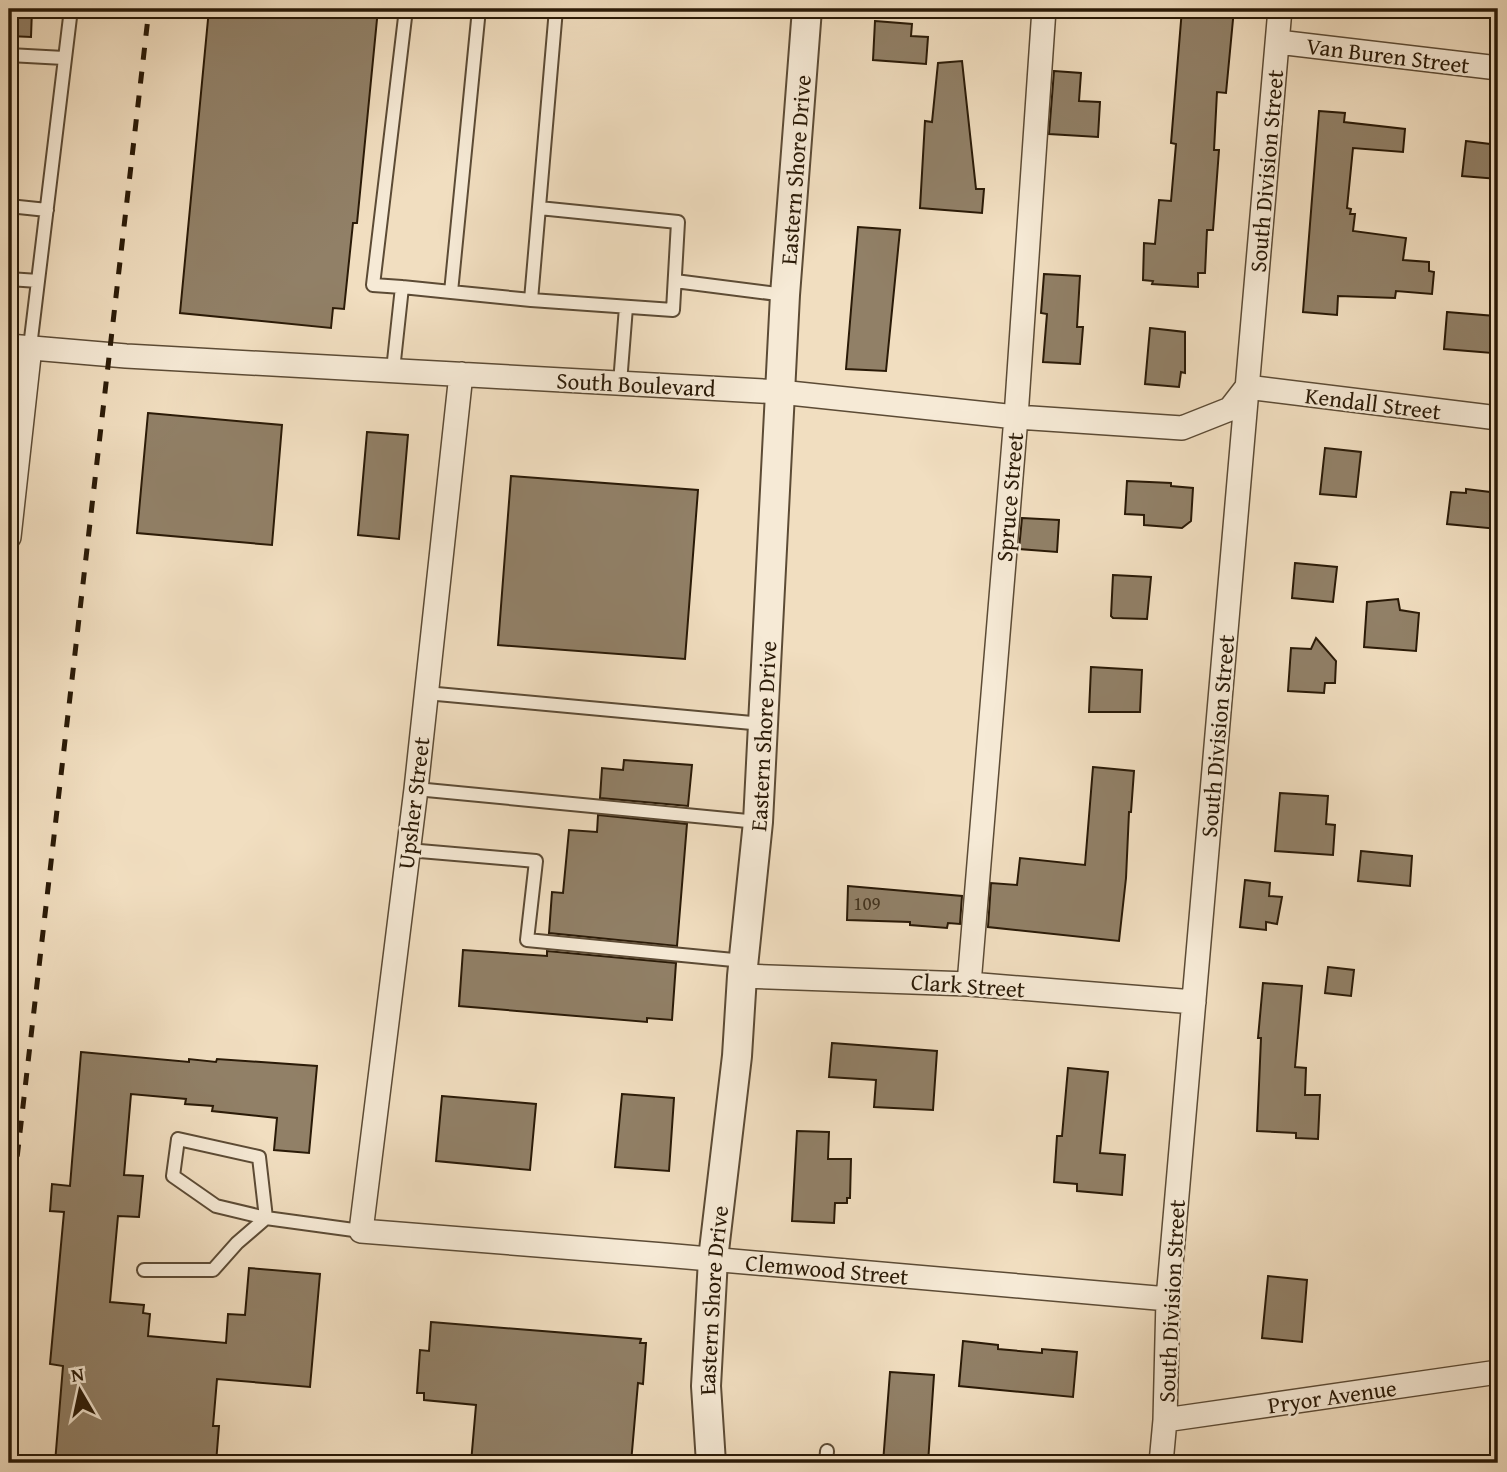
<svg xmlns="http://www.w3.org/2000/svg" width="1507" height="1472" font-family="'Gentium Book Plus',serif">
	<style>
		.building { fill: #918067; stroke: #2a1a07; stroke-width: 2 }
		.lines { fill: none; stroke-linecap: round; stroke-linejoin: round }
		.service-casing { stroke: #5c4b35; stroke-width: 16 }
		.minor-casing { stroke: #5c4b35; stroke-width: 26 }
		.tertiary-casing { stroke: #5c4b35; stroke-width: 32 }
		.service { stroke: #f6ead6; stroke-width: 12 }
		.minor { stroke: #f6ead6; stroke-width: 23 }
		.tertiary { stroke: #f6ead6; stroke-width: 28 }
		.rail { stroke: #2a1a07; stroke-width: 5; stroke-dasharray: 12 12; stroke-linecap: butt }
		.labels { text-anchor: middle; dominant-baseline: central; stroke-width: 5; stroke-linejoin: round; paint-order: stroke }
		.number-label { font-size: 19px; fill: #44341f }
		.street-label { font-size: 23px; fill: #2a1a07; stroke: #f6ead6 }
	</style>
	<rect width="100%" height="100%" fill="#f1dec0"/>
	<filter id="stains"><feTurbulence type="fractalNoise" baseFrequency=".00286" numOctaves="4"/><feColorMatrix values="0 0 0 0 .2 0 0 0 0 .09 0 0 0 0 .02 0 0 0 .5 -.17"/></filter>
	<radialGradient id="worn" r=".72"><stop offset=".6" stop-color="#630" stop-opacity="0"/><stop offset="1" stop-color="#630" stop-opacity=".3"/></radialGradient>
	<path class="building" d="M 9,9 L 32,9 L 31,37 L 9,36 Z
		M 209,9 L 378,9 L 357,223 L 353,223 L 344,309 L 333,308 L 331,328 L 180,313 Z
		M 1182,9 L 1234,9 L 1226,93 L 1217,92 L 1214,150 L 1219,150 L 1213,230 L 1207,230 L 1205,273 L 1198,273 L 1198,287 L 1152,284 L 1153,281 L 1143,280 L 1144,243 L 1155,244 L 1159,200 L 1171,201 L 1176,144 L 1171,143 Z
		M 875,21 L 912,24 L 911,36 L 928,37 L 926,64 L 873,60 Z
		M 962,61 L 976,189 L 984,189 L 982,213 L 920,208 L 925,121 L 932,122 L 938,63 Z
		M 1054,71 L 1081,73 L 1079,101 L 1100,102 L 1098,137 L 1049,134 Z
		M 1319,111 L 1345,113 L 1344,122 L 1405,129 L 1403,152 L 1353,148 L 1347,208 L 1351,209 L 1350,214 L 1355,214 L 1353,231 L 1406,238 L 1403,260 L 1429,262 L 1429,271 L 1434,272 L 1432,294 L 1396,291 L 1395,298 L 1338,296 L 1337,315 L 1303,312 Z
		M 1466,141 L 1498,145 L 1498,179 L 1462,176 Z
		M 858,227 L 900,230 L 886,371 L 846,369 Z
		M 1044,274 L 1080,276 L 1077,327 L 1083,327 L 1080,364 L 1043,362 L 1047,314 L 1041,313 Z
		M 1447,312 L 1495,316 L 1492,353 L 1444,349 Z
		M 1150,328 L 1185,332 L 1185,373 L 1181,372 L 1179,387 L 1145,384 Z
		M 148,413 L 282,425 L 272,545 L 137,533 Z
		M 367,432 L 408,435 L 399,539 L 358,535 Z
		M 1325,448 L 1361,452 L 1356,497 L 1320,494 Z
		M 511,476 L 698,490 L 685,659 L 498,645 Z
		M 1127,481 L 1171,483 L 1171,486 L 1193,488 L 1191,521 L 1182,528 L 1144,525 L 1144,515 L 1125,514 Z
		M 1466,489 L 1498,493 L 1498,529 L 1447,524 L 1451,492 L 1466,493 Z
		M 1022,518 L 1059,520 L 1057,552 L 1019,549 Z
		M 1295,563 L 1337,567 L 1333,602 L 1292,598 Z
		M 1113,575 L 1151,577 L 1147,619 L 1113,618 L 1111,616 Z
		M 1398,599 L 1400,610 L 1419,613 L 1416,651 L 1364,647 L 1367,602 Z
		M 1316,638 L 1336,661 L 1335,683 L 1325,683 L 1324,693 L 1288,691 L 1291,648 L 1311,649 Z
		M 1091,667 L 1142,670 L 1140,712 L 1089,712 Z
		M 624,760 L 692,765 L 688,806 L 600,798 L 602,768 L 623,770 Z
		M 1093,767 L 1134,771 L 1131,812 L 1129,812 L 1126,878 L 1119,941 L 988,927 L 991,883 L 1017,885 L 1020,858 L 1085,865 Z
		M 1280,793 L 1328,796 L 1326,824 L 1335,825 L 1333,855 L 1275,851 Z
		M 598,815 L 687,824 L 677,946 L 549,933 L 552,892 L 563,893 L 569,830 L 597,832 Z
		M 1361,851 L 1412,856 L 1410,886 L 1358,881 Z
		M 1245,880 L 1270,883 L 1269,896 L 1282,897 L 1277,924 L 1266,922 L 1266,930 L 1240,927 Z
		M 848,886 L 962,896 L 960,924 L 948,923 L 947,928 L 910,925 L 910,922 L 847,920 Z
		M 463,950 L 547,956 L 547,951 L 676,963 L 672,1020 L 647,1018 L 647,1022 L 459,1006 Z
		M 1328,967 L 1354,970 L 1351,996 L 1325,993 Z
		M 1263,983 L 1302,986 L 1295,1067 L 1306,1068 L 1305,1095 L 1320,1095 L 1318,1139 L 1296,1138 L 1296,1133 L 1257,1131 L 1261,1038 L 1258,1038 Z
		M 832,1043 L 937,1051 L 933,1110 L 874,1107 L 876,1080 L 829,1077 Z
		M 81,1052 L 189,1062 L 189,1059 L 216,1062 L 217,1059 L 317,1066 L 309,1153 L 274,1150 L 277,1118 L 212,1111 L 213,1106 L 185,1104 L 186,1099 L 131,1094 L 124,1175 L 143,1176 L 139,1217 L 118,1216 L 110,1302 L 144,1305 L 143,1313 L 150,1314 L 148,1336 L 226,1343 L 228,1314 L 245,1315 L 249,1268 L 320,1274 L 310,1387 L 217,1379 L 213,1426 L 219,1426 L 216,1463 L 55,1463 L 63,1366 L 50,1364 L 64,1212 L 50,1211 L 52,1184 L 70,1186 Z
		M 1068,1068 L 1108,1072 L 1100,1153 L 1125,1155 L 1122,1195 L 1077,1191 L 1077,1184 L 1054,1182 L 1057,1136 L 1062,1136 Z
		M 622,1094 L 674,1098 L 669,1171 L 615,1167 Z
		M 442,1096 L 536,1104 L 530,1170 L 436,1161 Z
		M 797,1131 L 829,1132 L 828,1159 L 851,1159 L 850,1198 L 847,1198 L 847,1203 L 835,1203 L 834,1223 L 792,1221 Z
		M 1268,1276 L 1307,1280 L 1302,1342 L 1262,1338 Z
		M 431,1322 L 641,1339 L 640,1343 L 646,1343 L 643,1384 L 638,1383 L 631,1463 L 471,1463 L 476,1405 L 424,1400 L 424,1393 L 417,1393 L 420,1350 L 429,1351 Z
		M 963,1341 L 998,1345 L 998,1349 L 1042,1353 L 1042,1349 L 1077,1352 L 1073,1397 L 959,1386 Z
		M 890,1372 L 934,1375 L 928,1463 L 883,1463 Z"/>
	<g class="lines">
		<g class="service-casing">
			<path id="service" d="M 9,55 L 64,58
				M 9,206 L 47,210
				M 9,279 L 38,281
				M 675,281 L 785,295
				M 402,287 L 451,292 L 479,9
				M 451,292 L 531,300 L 556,9
				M 531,300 L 673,310 L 678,222 L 539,208
				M 30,347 L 71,9
				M 393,370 L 402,287 L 373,285 L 406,9
				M 620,383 L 626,307
				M 426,693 L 763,724
				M 416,789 L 758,822
				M 408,850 L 536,861 L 527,940 L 744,961
				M 144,1270 L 213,1270 L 237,1243 L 266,1218 L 259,1157 L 178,1139 L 173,1176 L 216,1206 L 266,1218 L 361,1231
				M 826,1463 L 827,1451"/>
		</g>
		<g class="minor-casing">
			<path id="minor" d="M 1278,42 L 1498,68
				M 9,346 L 126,356 L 780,392 L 1016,417 L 1182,428 L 1230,409 L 1247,387 L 1498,418
				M 461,374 L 416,789 L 361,1231 L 664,1255 L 1168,1299
				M 9,537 L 30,347
				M 742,976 L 969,984 L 1194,1002
				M 969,984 L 1016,417 L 1044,9
				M 1165,1420 L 1498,1372
				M 1161,1463 L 1165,1420 L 1168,1299 L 1280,9"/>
		</g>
		<g class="tertiary-casing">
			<g id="tertiary">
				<path id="s1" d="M 711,1463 L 706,1386 L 713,1259 L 737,1056 L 742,976 L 758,822 L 785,295 L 807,9"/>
			</g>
		</g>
		<use href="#service" class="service"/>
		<use href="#minor" class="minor"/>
		<use href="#tertiary" class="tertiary"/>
		<path class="rail" d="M 9,1228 L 149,9"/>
	</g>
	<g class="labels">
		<g class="number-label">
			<text x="867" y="903">109</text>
		</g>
		<g class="street-label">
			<text transform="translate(1388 55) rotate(7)">Van Buren Street</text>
			<text stroke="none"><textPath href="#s1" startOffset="1297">Eastern Shore Drive</textPath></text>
			<text transform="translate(1266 171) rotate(-85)">South Division Street</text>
			<text transform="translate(636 384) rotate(3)">South Boulevard</text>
			<text transform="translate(1373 403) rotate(7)">Kendall Street</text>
			<text transform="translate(1009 497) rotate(-85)">Spruce Street</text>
			<text transform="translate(1217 736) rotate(-85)">South Division Street</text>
			<text stroke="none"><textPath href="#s1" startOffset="730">Eastern Shore Drive</textPath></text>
			<text transform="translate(413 803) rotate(-83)">Upsher Street</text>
			<text transform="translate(968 985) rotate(4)">Clark Street</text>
			<text transform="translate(827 1269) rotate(5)">Clemwood Street</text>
			<text stroke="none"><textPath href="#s1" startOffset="163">Eastern Shore Drive</textPath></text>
			<text transform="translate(1171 1301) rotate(-87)">South Division Street</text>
			<text transform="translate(1332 1396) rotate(-8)">Pryor Avenue</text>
		</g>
	</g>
	<rect width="1507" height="1472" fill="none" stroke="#f1dec0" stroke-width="35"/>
	<rect x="10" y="10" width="1486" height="1451" fill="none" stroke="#2a1a07" stroke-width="3.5"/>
	<rect x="18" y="18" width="1472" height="1437" fill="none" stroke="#2a1a07" stroke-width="2"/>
	<g transform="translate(80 1391) rotate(351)" stroke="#f6ead6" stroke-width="5" paint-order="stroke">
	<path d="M0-5L12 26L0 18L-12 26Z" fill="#2a1a07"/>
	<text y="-10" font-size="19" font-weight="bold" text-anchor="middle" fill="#2a1a07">N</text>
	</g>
	<rect width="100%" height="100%" filter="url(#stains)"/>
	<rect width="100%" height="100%" fill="url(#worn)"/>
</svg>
